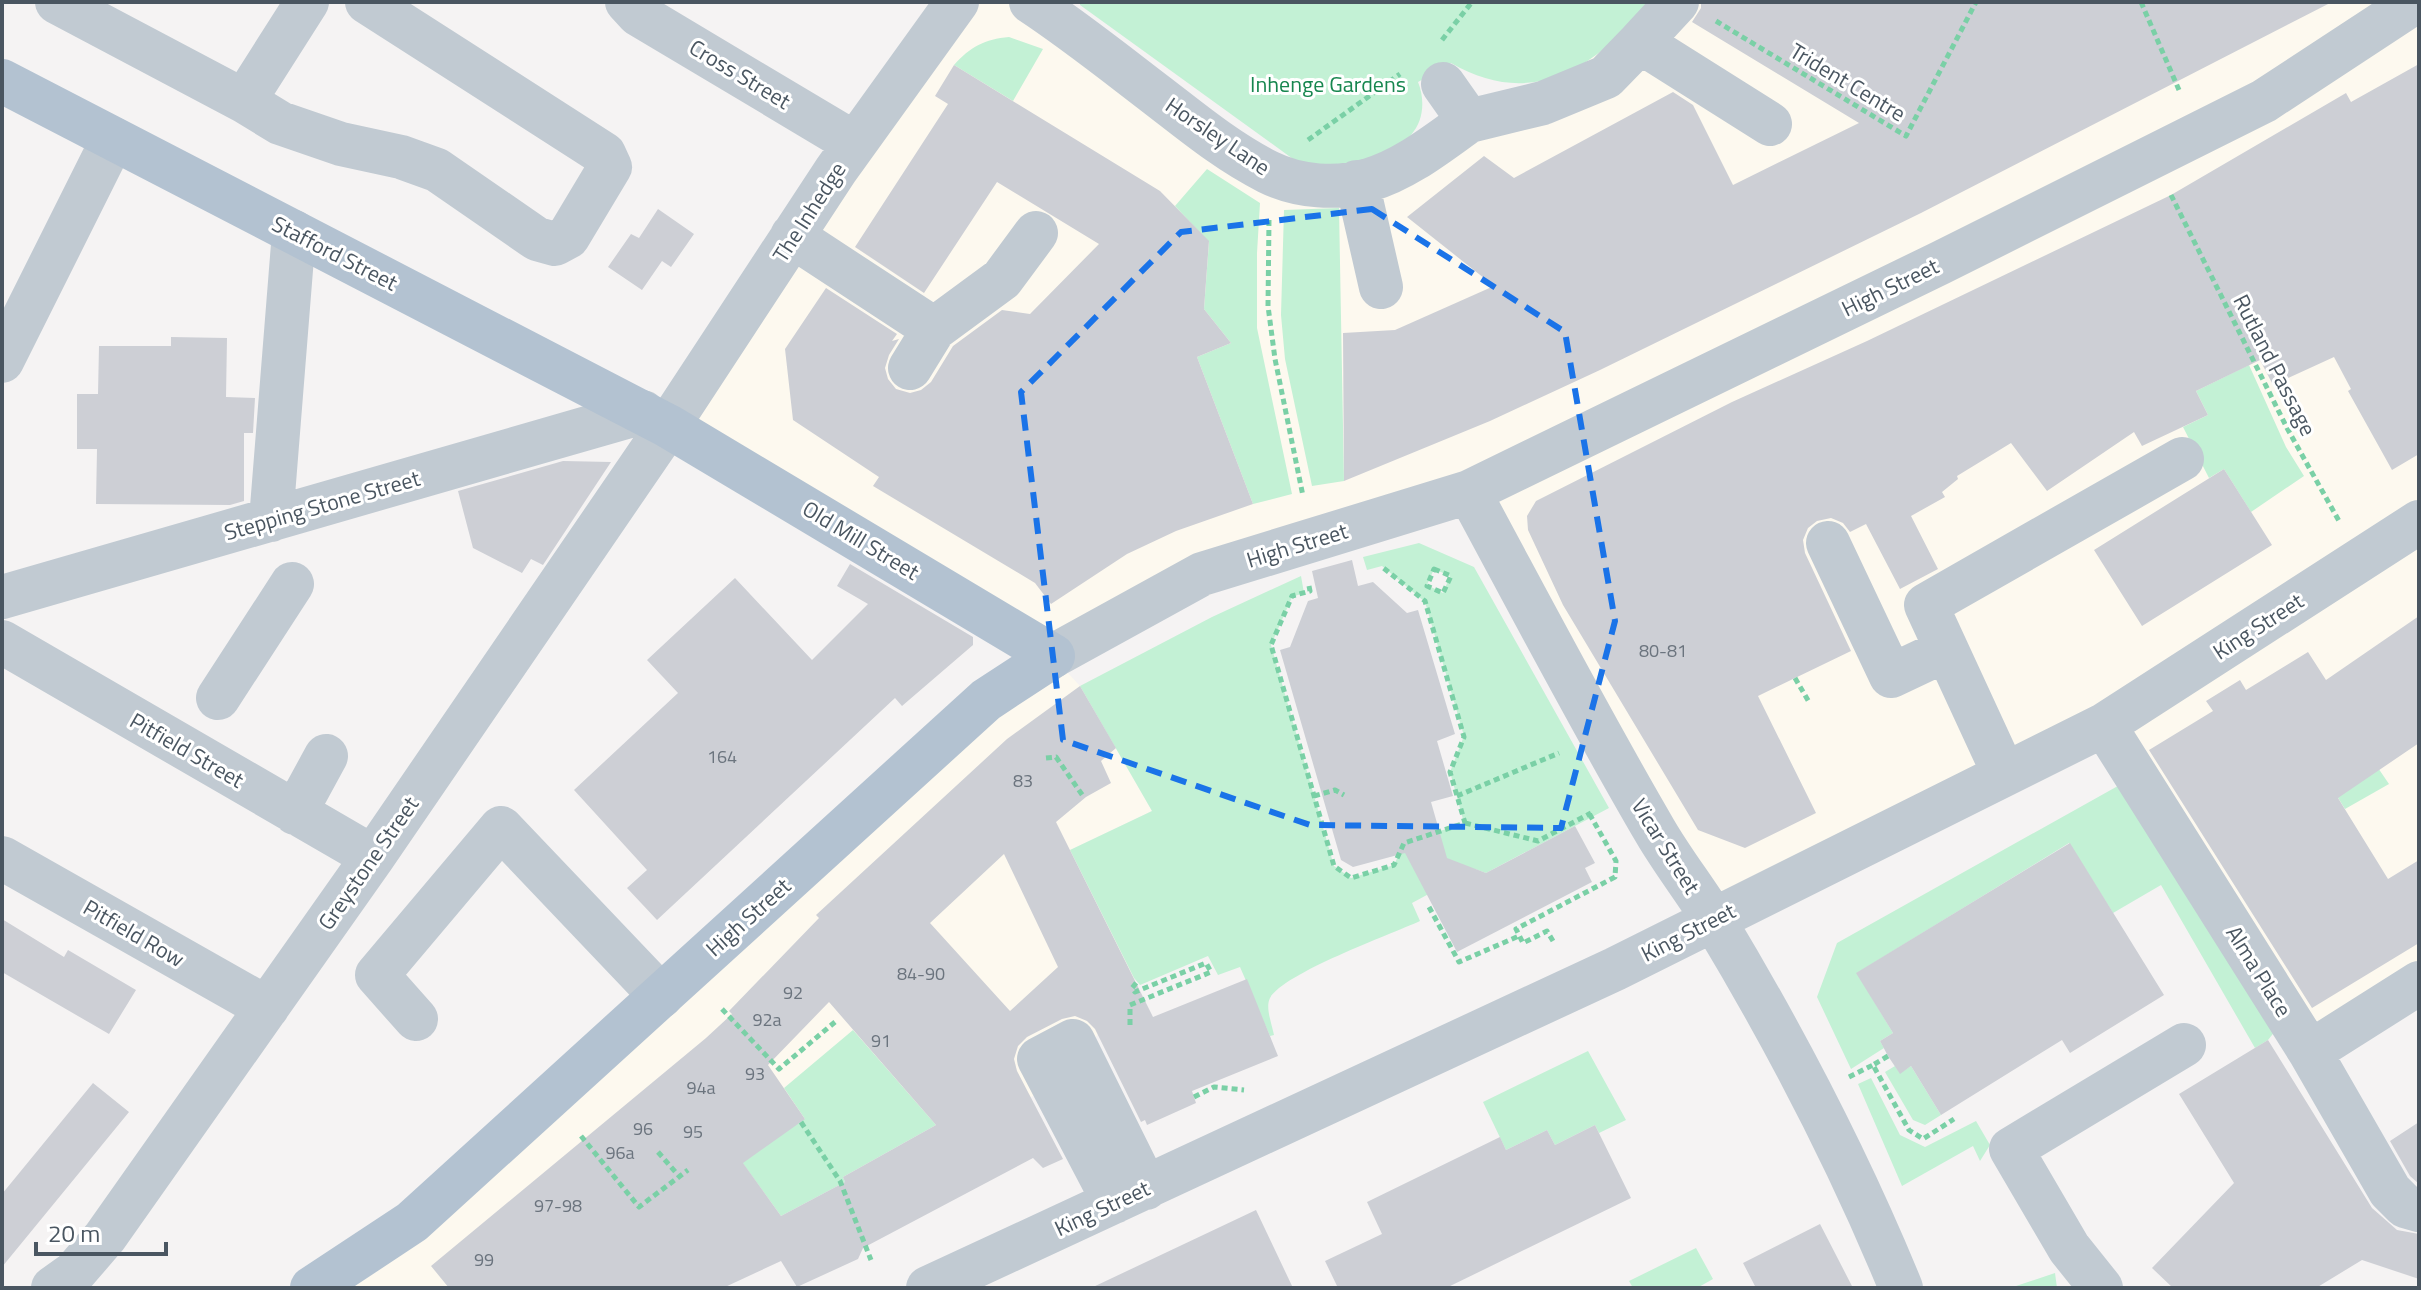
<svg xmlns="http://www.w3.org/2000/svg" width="2421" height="1290" font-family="'Titillium Web',sans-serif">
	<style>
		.commercial { fill: #fdf9ef }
		.green { fill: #c3f1d5; fill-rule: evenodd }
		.building { fill: #cdcfd5; fill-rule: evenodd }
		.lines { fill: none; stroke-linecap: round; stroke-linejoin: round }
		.path { stroke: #7ad0a6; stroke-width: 5; stroke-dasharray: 6 4; stroke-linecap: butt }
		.minor { stroke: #c1cad2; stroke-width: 44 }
		.major { stroke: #b3c2d1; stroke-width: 44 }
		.marked { fill: none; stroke: #1a73e8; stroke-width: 6; stroke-dasharray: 16 10; stroke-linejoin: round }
		.labels { text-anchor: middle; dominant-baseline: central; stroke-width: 6; stroke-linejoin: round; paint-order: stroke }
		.number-label { font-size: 18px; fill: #6b747e }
		.street-label { font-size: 22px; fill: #4a5661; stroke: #fff }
		.park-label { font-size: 22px; fill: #17864f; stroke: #fff }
	</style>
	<rect width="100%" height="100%" fill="#f5f3f3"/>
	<path class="commercial" d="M 957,2 L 1031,2 L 1270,173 L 1543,102 L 1535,82 L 1568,73 L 1649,2 L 2419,2 L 2419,983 L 2310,1052 L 2104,725 L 1714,920 L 1469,492 L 1053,657 L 1080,686 L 1152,811 L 1070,850 L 1134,978 L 1092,1043 L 1040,1092 L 1003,1113 L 936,1125 L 843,1177 L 781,1216 L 758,1185 L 553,1288 L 312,1288 L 1052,656 L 668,426 Z"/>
	<path class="green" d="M 1080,2 L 1649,2 C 1632,19 1616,41 1596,55 C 1549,90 1501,92 1451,63 L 1418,82 C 1425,99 1424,121 1411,135 C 1395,154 1348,170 1324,167 C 1314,166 1303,162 1293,159 L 1080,5 Z
		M 1009,37 L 1043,49 L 1013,101 L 954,65 C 970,47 985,39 1009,37 Z
		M 1207,169 L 1260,203 L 1257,253 L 1257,328 L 1292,494 L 1253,504 L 1197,357 L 1231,343 L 1204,309 L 1209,242 L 1175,206 Z
		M 1339,208 L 1344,481 L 1312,486 L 1285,359 L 1281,315 L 1284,210 Z
		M 2249,365 L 2286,447 L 2304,476 L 2251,512 L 2224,469 L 2209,478 L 2183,427 L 2208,415 L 2196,391 Z
		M 1419,543 L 1474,567 L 1609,808 L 1486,873 L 1475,869 L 1412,903 L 1420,921 C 1389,935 1284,973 1270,998 C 1265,1008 1272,1024 1274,1035 L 1270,1036 L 1240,967 L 1218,975 L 1208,956 L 1140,985 L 1134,978 L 1070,850 L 1152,811 L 1080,686 L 1212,617 L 1301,576 L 1304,593 L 1292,597 L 1271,645 L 1334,866 L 1351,878 L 1394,865 L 1404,843 L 1464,823 L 1450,772 L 1464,736 L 1425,602 L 1382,566 L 1367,570 L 1363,557 ZM 1434,569 L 1450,576 L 1443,593 L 1427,585 Z
		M 2329,696 L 2389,784 L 2345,809 L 2289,719 Z
		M 2125,782 L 2276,1030 L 2268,1040 L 2255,1048 L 2161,885 L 2113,913 L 2069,843 L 1857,973 L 1893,1033 L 1880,1041 L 1884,1048 L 1851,1069 L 1817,997 L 1837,943 Z
		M 853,1030 L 936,1125 L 843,1177 L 845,1182 L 781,1216 L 713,1122 L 805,1119 L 784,1088 Z
		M 1588,1051 L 1626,1120 L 1599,1133 L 1595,1125 L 1555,1145 L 1547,1130 L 1506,1150 L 1483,1102 Z
		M 1895,1066 L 1900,1073 L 1911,1066 L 1941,1115 L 1925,1125 L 1913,1120 L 1885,1072 Z
		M 1871,1078 L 1900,1135 L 1925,1147 L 1976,1121 L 1990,1145 L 1980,1161 L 1973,1146 L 1902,1186 L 1858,1084 Z
		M 1696,1248 L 1713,1279 L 1697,1288 L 1633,1288 L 1629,1281 Z
		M 2055,1273 L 2057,1288 L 2010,1288 Z"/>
	<path class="building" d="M 1701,2 L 2332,2 L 1921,213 L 1600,370 L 1490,421 L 1344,481 L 1343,333 L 1395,330 L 1494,286 L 1407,217 L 1484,156 L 1514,178 L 1673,92 L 1693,105 L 1733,185 L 1859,123 L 1692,22 L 1701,8 Z
		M 2419,64 L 2419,454 L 2392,470 L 2348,391 L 2351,389 L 2334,357 L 2273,385 L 2260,360 L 2196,391 L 2208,415 L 2142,446 L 2134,432 L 2047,491 L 2011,443 L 1957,476 L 1958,479 L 1942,492 L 1945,497 L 1911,516 L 1938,569 L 1900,589 L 1866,524 L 1850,532 L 1843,523 L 1831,518 L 1817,521 L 1808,528 L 1803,540 L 1805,553 L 1851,651 L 1758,696 L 1816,813 L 1745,848 L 1698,830 L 1563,605 L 1528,530 L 1527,516 L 1536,501 L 1732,402 L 1867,341 L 2171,195 L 2346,93 L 2351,102 Z
		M 954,65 L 1160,191 L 1209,241 L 1204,309 L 1231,343 L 1197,357 L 1253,504 L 1176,531 L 1127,554 L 1051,604 L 1035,583 L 873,486 L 879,477 L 793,420 L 785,349 L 826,288 L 897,334 L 892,341 L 899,339 L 889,355 L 885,368 L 888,379 L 896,389 L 910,393 L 921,390 L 931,382 L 953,346 L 1002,310 L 1030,314 L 1099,244 L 997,182 L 924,293 L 855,247 L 948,104 L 935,96 Z
		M 658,209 L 694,234 L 671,267 L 662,261 L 642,290 L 608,267 L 631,234 L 639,238 Z
		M 171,337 L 227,338 L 226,397 L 255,398 L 253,433 L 244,433 L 244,501 L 230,505 L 96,504 L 97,449 L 77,449 L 77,394 L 98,394 L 99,346 L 171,346 Z
		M 563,461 L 611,462 L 543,565 L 531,559 L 522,573 L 473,548 L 458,491 Z
		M 2224,469 L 2272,545 L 2142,626 L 2094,550 Z
		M 1352,560 L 1358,586 L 1373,582 L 1407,613 L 1418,610 L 1455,734 L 1437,741 L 1453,796 L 1431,802 L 1447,858 L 1486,873 L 1575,826 L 1595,863 L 1585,868 L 1592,882 L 1457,952 L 1405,853 L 1353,867 L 1341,860 L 1280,650 L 1290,647 L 1308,601 L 1318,598 L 1312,571 Z
		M 850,564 L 973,637 L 973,645 L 902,706 L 895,698 L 657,920 L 627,888 L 647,870 L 574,790 L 678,693 L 647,660 L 735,578 L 812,660 L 868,604 L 837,586 Z
		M 2419,616 L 2419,743 L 2338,798 L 2388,879 L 2419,860 L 2419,943 L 2312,1008 L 2149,750 L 2213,711 L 2206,701 L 2240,680 L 2246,690 L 2308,652 L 2326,680 Z
		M 1080,686 L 1116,748 L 1101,761 L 1111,783 L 1086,797 L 1056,822 L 1153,1017 L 1247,979 L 1278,1056 L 1192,1091 L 1196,1103 L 1147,1125 L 1145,1120 L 1141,1122 L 1095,1029 L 1087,1021 L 1075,1016 L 1062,1019 L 1027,1037 L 1018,1046 L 1014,1059 L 1017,1071 L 1063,1159 L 1043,1168 L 1033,1158 L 863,1248 L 858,1259 L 797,1287 L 781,1261 L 723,1288 L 449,1288 L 431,1266 L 706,1038 L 732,1014 L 729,1011 L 819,918 L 816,915 L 1007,739 ZM 1004,854 L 1058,967 L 1010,1011 L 930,923 ZM 829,1002 L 936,1125 L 843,1177 L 845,1182 L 781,1216 L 743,1163 L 805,1119 L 768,1065 Z
		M 2070,843 L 2164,995 L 2070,1053 L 2062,1040 L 1941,1115 L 1911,1066 L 1900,1074 L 1888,1056 L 1880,1041 L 1893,1033 L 1856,973 Z
		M 2,919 L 64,957 L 68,950 L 136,990 L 109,1034 L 2,972 Z
		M 2268,1040 L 2372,1208 L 2397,1230 L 2419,1234 L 2419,1279 L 2362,1260 L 2316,1288 L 2173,1288 L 2152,1268 L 2234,1183 L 2179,1094 Z
		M 93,1083 L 129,1112 L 2,1267 L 2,1194 Z
		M 2419,1122 L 2419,1184 L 2410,1176 L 2390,1141 Z
		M 1595,1125 L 1631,1198 L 1446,1288 L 1338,1288 L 1325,1261 L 1382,1234 L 1367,1202 L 1500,1137 L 1506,1150 L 1547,1130 L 1555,1145 Z
		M 1256,1210 L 1293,1288 L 1091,1288 Z
		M 1820,1224 L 1853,1288 L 1756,1288 L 1743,1263 Z"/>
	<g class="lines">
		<path class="path" d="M 2141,2 L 2179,90
			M 1716,21 L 1906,136 L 1976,2
			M 1442,40 L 1472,2
			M 1308,140 L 1400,74
			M 2171,195 L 2287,428 L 2339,521
			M 1269,220 L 1268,306 L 1275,359 L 1303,496
			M 1434,569 L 1451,576 L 1443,593 L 1427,586 Z
			M 1309,586 L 1310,591 L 1292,596 L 1271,645 L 1334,866 L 1351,878 L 1394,865 L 1404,843 L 1465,823 L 1450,772 L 1464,737 L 1425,601 L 1381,566
			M 1795,678 L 1809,702
			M 1046,758 L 1056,757 L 1083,796
			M 1314,796 L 1335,790 L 1344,795
			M 1457,796 L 1559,753
			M 1465,823 L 1538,841 L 1591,813
			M 1429,907 L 1459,962 L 1519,936
			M 1553,941 L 1547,931 L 1523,943 L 1516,929 L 1615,877 L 1616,861 L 1589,813
			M 722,1009 L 779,1069 L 835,1022
			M 1130,1025 L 1130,1005 L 1211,972 L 1206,963 L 1135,992 L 1132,988 L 1137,982
			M 1888,1056 L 1873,1065 L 1909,1130 L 1923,1139 L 1954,1119
			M 1849,1077 L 1873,1065
			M 1194,1097 L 1214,1087 L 1244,1090
			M 801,1122 L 840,1181 L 871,1260
			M 581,1136 L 639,1207 L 688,1170
			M 658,1152 L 679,1176"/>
		<path class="minor" d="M 57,2 L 244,101 L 307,2
			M 627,2 L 638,14 L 854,143
			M 1031,2 C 1075,31 1116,64 1158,96 C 1193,123 1228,152 1268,172 C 1298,187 1338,190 1369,180 C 1406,169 1438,143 1469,121 L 1443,84
			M 1677,2 L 1640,42 L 1770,124
			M 244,101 L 280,123 L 341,144 L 401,157 L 437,170 L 537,239 L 555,244 L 568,237 L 610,167 L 604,154 L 367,2
			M 1469,121 L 1543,103 L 1606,77 L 1640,42
			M 1357,182 L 1381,287
			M 792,236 L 934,329
			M 2,361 L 113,139
			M 910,368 L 934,329 L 1002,279 L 1036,233
			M 1469,492 C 1530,605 1590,720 1655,831 C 1673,862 1696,891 1715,922 C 1786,1040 1849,1161 1901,1288
			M 271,520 L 294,232
			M 1828,543 L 1891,676 L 1946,650
			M 2,597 L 643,412
			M 2,642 L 373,857
			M 1053,656 L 1202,574 L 1469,492 L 1940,263 L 2264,101 L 2415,2
			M 218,698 L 292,584
			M 2104,725 L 2310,1052 L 2390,1191 L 2405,1206 L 2419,1210
			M 2004,774 L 1926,605 L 2182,459
			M 295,813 L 326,756
			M 2,858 L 267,1008
			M 416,1019 L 377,975 L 501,828 L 661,996
			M 2310,1052 L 2419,983
			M 1114,1202 L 1039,1059 L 1073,1041 L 1146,1188
			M 53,1288 L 74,1273 L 105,1237 L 373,857 L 668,426 L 836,170 L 957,2
			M 928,1288 L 1615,969 L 2104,725 L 2419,522
			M 2101,1288 L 2069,1248 L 2011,1149 L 2184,1045"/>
		<path class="major" d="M 2,81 L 668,426 L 1053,656 L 986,700 L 412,1222 L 312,1288"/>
	</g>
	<path class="marked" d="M 1372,209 L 1565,332 L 1615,621 L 1561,828 L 1310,825 L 1063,740 L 1021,392 L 1181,232 Z"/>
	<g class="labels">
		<g class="number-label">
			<text x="1663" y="650">80-81</text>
			<text x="722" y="756">164</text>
			<text x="1023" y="780">83</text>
			<text x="921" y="973">84-90</text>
			<text x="793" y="992">92</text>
			<text x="767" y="1019">92a</text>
			<text x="881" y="1040">91</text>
			<text x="755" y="1073">93</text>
			<text x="701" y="1087">94a</text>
			<text x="643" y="1128">96</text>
			<text x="693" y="1131">95</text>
			<text x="620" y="1152">96a</text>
			<text x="558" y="1205">97-98</text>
			<text x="484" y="1259">99</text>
		</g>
		<g class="street-label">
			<text transform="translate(740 74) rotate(31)">Cross Street</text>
			<text transform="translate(1848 82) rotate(31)">Trident Centre</text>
			<text transform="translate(1218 136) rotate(34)">Horsley Lane</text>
			<text transform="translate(809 212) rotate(-57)">The Inhedge</text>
			<text transform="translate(335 253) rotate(27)">Stafford Street</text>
			<text transform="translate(1890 287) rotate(-26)">High Street</text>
			<text transform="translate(2275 365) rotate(63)">Rutland Passage</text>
			<text transform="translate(322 505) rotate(-16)">Stepping Stone Street</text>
			<text transform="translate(861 540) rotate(31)">Old Mill Street</text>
			<text transform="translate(1297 545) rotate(-17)">High Street</text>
			<text transform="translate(2258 626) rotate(-33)">King Street</text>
			<text transform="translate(187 750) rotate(30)">Pitfield Street</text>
			<text transform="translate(1666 846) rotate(58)">Vicar Street</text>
			<text transform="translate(368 863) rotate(-55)">Greystone Street</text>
			<text transform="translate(748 917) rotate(-42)">High Street</text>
			<text transform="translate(1688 932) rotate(-27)">King Street</text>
			<text transform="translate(134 933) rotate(30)">Pitfield Row</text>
			<text transform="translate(2259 971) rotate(58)">Alma Place</text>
			<text transform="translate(1102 1208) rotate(-25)">King Street</text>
		</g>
		<g class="park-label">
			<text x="1328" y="84">Inhenge Gardens</text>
		</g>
	</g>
	<rect width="2421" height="1290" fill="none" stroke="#4a5661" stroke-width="8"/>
	<path d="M36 1242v12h130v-12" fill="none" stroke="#4a5661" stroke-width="4"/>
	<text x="48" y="1242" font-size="24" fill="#4a5661" stroke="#ffffff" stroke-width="6" paint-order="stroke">20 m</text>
</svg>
